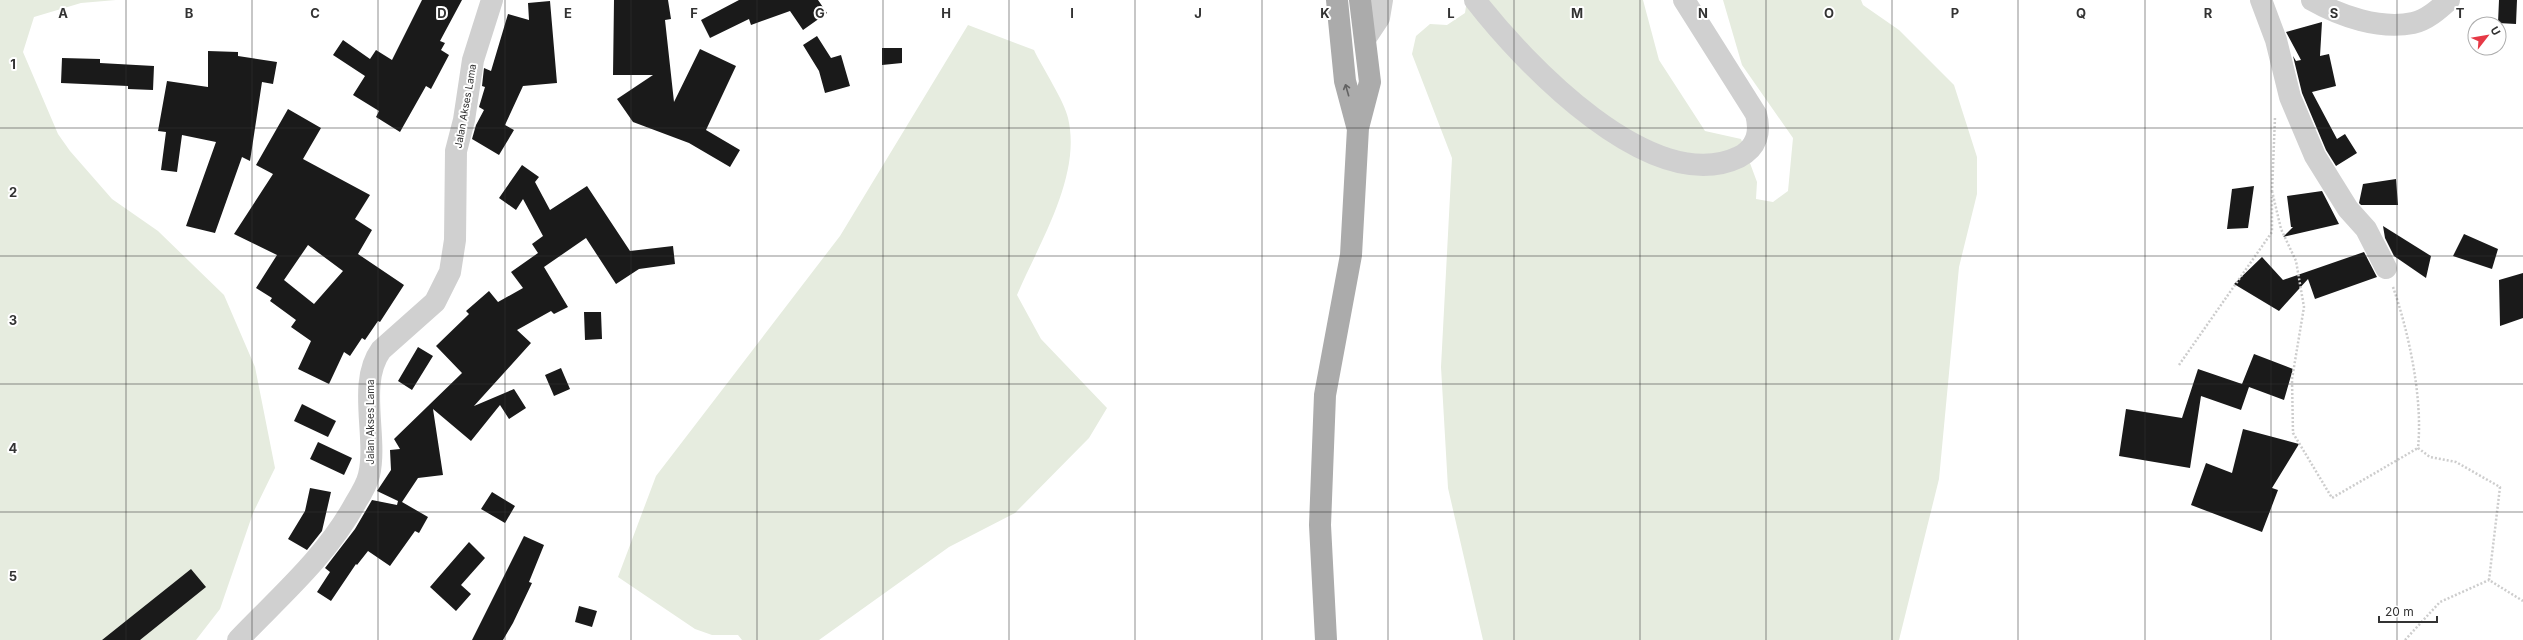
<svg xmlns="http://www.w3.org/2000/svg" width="2523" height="640" font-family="Inter,sans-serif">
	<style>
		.green { fill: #e6ecdf }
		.building { fill: #1a1a1a; fill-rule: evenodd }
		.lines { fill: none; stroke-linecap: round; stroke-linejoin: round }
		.path { stroke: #cdcdcd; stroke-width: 2.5; stroke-dasharray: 2 2; stroke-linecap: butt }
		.minor { stroke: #d0d0d0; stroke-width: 22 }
		.major { stroke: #ababab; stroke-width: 22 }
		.oneway { stroke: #636363 }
		.grid { fill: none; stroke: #333; stroke-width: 1; stroke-opacity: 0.55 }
		.labels { text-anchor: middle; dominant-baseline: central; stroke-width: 4; stroke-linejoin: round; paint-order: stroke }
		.street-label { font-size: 10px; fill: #333; stroke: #fff }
		.grid-label { font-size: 13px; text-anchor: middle; font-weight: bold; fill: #333; stroke: #fff; stroke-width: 4; stroke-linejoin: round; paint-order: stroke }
	</style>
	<rect width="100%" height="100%" fill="#fff"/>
	<path class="green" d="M 0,0 L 116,0 L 81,3 L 34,17 L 23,52 L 58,134 L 70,151 L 112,199 L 158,231 L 224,295 L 255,367 L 275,468 L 253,513 L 220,609 L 196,640 L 0,640 Z
		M 1467,0 L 1643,0 L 1659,60 L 1705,131 L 1741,139 L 1757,182 L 1756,199 L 1773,202 L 1788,191 L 1793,138 L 1742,65 L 1723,0 L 1861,0 L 1863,5 L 1899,30 L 1954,85 L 1977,157 L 1977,194 L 1959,267 L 1939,479 L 1899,640 L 1483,640 L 1448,488 L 1441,367 L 1452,158 L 1412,54 L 1416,36 L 1430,24 L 1447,25 L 1465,13 Z
		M 968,25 L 1034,50 C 1042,67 1065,102 1068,118 C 1082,176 1039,243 1017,295 L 1041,339 L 1107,408 L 1089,438 L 1015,513 L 949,547 L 819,640 L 742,640 L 738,635 L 712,635 L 695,629 L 618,577 L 656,476 L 840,236 Z"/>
	<path class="building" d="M 422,0 L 462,0 L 440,41 L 445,43 L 441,50 L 449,55 L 431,89 L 426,86 L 400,132 L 376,117 L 379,111 L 353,95 L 365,76 L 333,55 L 343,40 L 370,59 L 376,50 L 392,60 Z
		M 614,0 L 668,0 L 671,19 L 665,20 L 674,102 L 700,49 L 736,66 L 706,130 L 740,150 L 730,167 L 689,143 L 633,122 L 617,99 L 653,75 L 613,75 Z
		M 739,0 L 818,0 L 827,13 L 803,30 L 790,11 L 751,25 L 749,19 L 710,38 L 701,20 Z
		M 2499,0 L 2517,0 L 2516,24 L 2498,23 Z
		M 550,1 L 557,83 L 523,86 L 505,125 L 514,130 L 499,155 L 472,139 L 476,125 L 484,110 L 479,107 L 485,87 L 482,86 L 484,68 L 491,71 L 508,14 L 529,20 L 528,3 Z
		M 2322,22 L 2320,56 L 2329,54 L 2336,86 L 2312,92 L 2337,139 L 2345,134 L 2357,153 L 2336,166 L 2326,150 L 2302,93 L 2293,56 L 2296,61 L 2301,60 L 2286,32 Z
		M 817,36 L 831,58 L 841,55 L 850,86 L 825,93 L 819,71 L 803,45 Z
		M 882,48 L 902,48 L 902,63 L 882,65 Z
		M 208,51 L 238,52 L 238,56 L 277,62 L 273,84 L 262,82 L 250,161 L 242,157 L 215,233 L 186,226 L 216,142 L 182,135 L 177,172 L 161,170 L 166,132 L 158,131 L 167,81 L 208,87 Z
		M 62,58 L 100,59 L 100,63 L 154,66 L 153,90 L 128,89 L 128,86 L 61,83 Z
		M 288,109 L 321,128 L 303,159 L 370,195 L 355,219 L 372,230 L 358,254 L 404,285 L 380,322 L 378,321 L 365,340 L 362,338 L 350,356 L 344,352 L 329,384 L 298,369 L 311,341 L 291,327 L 296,320 L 270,301 L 272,298 L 256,288 L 277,255 L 234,234 L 273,174 L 256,165 ZM 308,245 L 343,271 L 314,304 L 284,280 Z
		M 522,165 L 539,177 L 535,182 L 550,210 L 587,186 L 630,251 L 673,246 L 675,264 L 639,269 L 616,284 L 586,238 L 544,267 L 568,307 L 554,314 L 551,311 L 517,330 L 531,343 L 474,406 L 514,389 L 526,408 L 509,419 L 500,405 L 471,441 L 433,409 L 443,475 L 418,478 L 402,502 L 428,517 L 419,533 L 415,531 L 390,566 L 368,551 L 357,565 L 356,564 L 331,601 L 317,592 L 330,572 L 325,568 L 355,529 L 372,500 L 397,505 L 398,501 L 377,491 L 391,470 L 390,450 L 400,449 L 394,439 L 462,373 L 436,346 L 469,314 L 466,311 L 489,291 L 498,302 L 523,288 L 511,272 L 538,253 L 532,244 L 543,236 L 523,199 L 516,210 L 499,198 Z
		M 2396,179 L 2398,205 L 2361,205 L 2359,203 L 2363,184 Z
		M 2254,186 L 2248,228 L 2227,229 L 2232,189 Z
		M 2322,191 L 2339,224 L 2283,237 L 2293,227 L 2291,227 L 2287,196 Z
		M 2383,226 L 2431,256 L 2426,278 L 2394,256 L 2385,238 Z
		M 2464,234 L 2498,249 L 2492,269 L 2453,256 Z
		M 2364,252 L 2377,277 L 2315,299 L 2308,279 L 2279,311 L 2234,284 L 2262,257 L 2283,280 Z
		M 2523,273 L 2523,318 L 2500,326 L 2499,280 Z
		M 584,312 L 601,312 L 602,339 L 585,340 Z
		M 418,347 L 433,356 L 412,390 L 398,381 Z
		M 2254,354 L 2293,369 L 2284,400 L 2249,387 L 2241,410 L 2201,396 L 2190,468 L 2119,456 L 2126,409 L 2182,418 L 2198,369 L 2242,384 Z
		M 561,368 L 570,389 L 554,396 L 545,375 Z
		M 302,404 L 336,421 L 328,437 L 294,421 Z
		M 2243,429 L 2299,444 L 2272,488 L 2278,490 L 2262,532 L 2191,505 L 2206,463 L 2232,473 Z
		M 318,442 L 352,458 L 344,475 L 310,459 Z
		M 310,488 L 331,492 L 322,531 L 307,550 L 288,539 L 305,511 Z
		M 492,492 L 515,506 L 505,523 L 481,509 Z
		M 524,536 L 544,545 L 529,582 L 532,583 L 513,623 L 503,640 L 472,640 Z
		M 469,542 L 485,558 L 461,585 L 471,594 L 456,611 L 430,587 Z
		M 191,569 L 206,587 L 140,640 L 102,640 Z
		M 579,606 L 597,611 L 592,627 L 575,622 Z"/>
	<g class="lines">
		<path class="path" d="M 2272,191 L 2281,229 L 2296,261 L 2304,307 L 2292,379 L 2293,433 L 2332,498 L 2418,448
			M 2272,192 L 2275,117
			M 2393,287 C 2409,333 2423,399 2418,448 L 2430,457 L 2456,462 L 2500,487 L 2489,580 L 2523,601
			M 2179,365 L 2272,232 L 2272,197
			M 2405,640 L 2440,602 L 2489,580"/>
		<path class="minor" d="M 1475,0 C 1523,62 1652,199 1739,157 C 1757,148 1761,132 1756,114 L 1684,0
			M 2261,0 L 2276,40 L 2290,97 L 2315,156 L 2348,209 L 2366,229 L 2386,268
			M 2312,0 C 2340,16 2380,30 2413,23 C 2427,20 2439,9 2449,0
			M 1365,39 L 1379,18 L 1382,0
			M 238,640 C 280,596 327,556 356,502 C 361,494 367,484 369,475 C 378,437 357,383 381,350 L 435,302 L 450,272 L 455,240 L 456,151 L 464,120 L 473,60 L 492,0"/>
		<path class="major" d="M 1337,0 L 1345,81 L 1357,126
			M 1326,640 L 1320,525 L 1325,395 L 1351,255 L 1358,128 L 1370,82 L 1360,0"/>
	</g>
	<defs><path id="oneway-shaft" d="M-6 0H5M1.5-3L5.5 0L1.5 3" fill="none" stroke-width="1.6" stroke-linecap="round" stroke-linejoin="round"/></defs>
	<use class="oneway" href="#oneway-shaft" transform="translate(1347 90) rotate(-106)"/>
	<path class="grid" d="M 126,0 L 126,640M 252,0 L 252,640M 378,0 L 378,640M 505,0 L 505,640M 631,0 L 631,640M 757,0 L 757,640M 883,0 L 883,640M 1009,0 L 1009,640M 1135,0 L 1135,640M 1262,0 L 1262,640M 1388,0 L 1388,640M 1514,0 L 1514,640M 1640,0 L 1640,640M 1766,0 L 1766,640M 1892,0 L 1892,640M 2018,0 L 2018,640M 2145,0 L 2145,640M 2271,0 L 2271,640M 2397,0 L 2397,640M 0,128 L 2523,128M 0,256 L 2523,256M 0,384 L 2523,384M 0,512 L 2523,512"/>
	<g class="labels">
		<g class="street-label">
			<text transform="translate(465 106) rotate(-80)">Jalan Akses Lama</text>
			<text transform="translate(370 422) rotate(-90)">Jalan Akses Lama</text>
		</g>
	</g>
	<g class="grid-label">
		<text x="63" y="18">A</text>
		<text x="189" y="18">B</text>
		<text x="315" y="18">C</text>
		<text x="442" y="18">D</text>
		<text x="568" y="18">E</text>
		<text x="694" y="18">F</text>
		<text x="820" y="18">G</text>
		<text x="946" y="18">H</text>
		<text x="1072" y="18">I</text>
		<text x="1198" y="18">J</text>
		<text x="1325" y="18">K</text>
		<text x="1451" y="18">L</text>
		<text x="1577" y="18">M</text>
		<text x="1703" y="18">N</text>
		<text x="1829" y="18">O</text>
		<text x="1955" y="18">P</text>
		<text x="2081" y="18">Q</text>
		<text x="2208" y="18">R</text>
		<text x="2334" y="18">S</text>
		<text x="2460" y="18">T</text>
		<text x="13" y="69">1</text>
		<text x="13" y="197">2</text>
		<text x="13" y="325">3</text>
		<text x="13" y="453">4</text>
		<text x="13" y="581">5</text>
	</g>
	<g transform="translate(2487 36) rotate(59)"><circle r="19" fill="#ffffff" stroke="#adadad"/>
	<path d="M0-3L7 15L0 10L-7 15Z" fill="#e63946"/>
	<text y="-6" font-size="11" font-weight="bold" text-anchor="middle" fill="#333333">U</text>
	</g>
	<path d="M2379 616v6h58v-6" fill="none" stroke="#333333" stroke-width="2"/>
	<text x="2385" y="616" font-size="12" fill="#333333" stroke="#ffffff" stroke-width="3" paint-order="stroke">20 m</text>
</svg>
